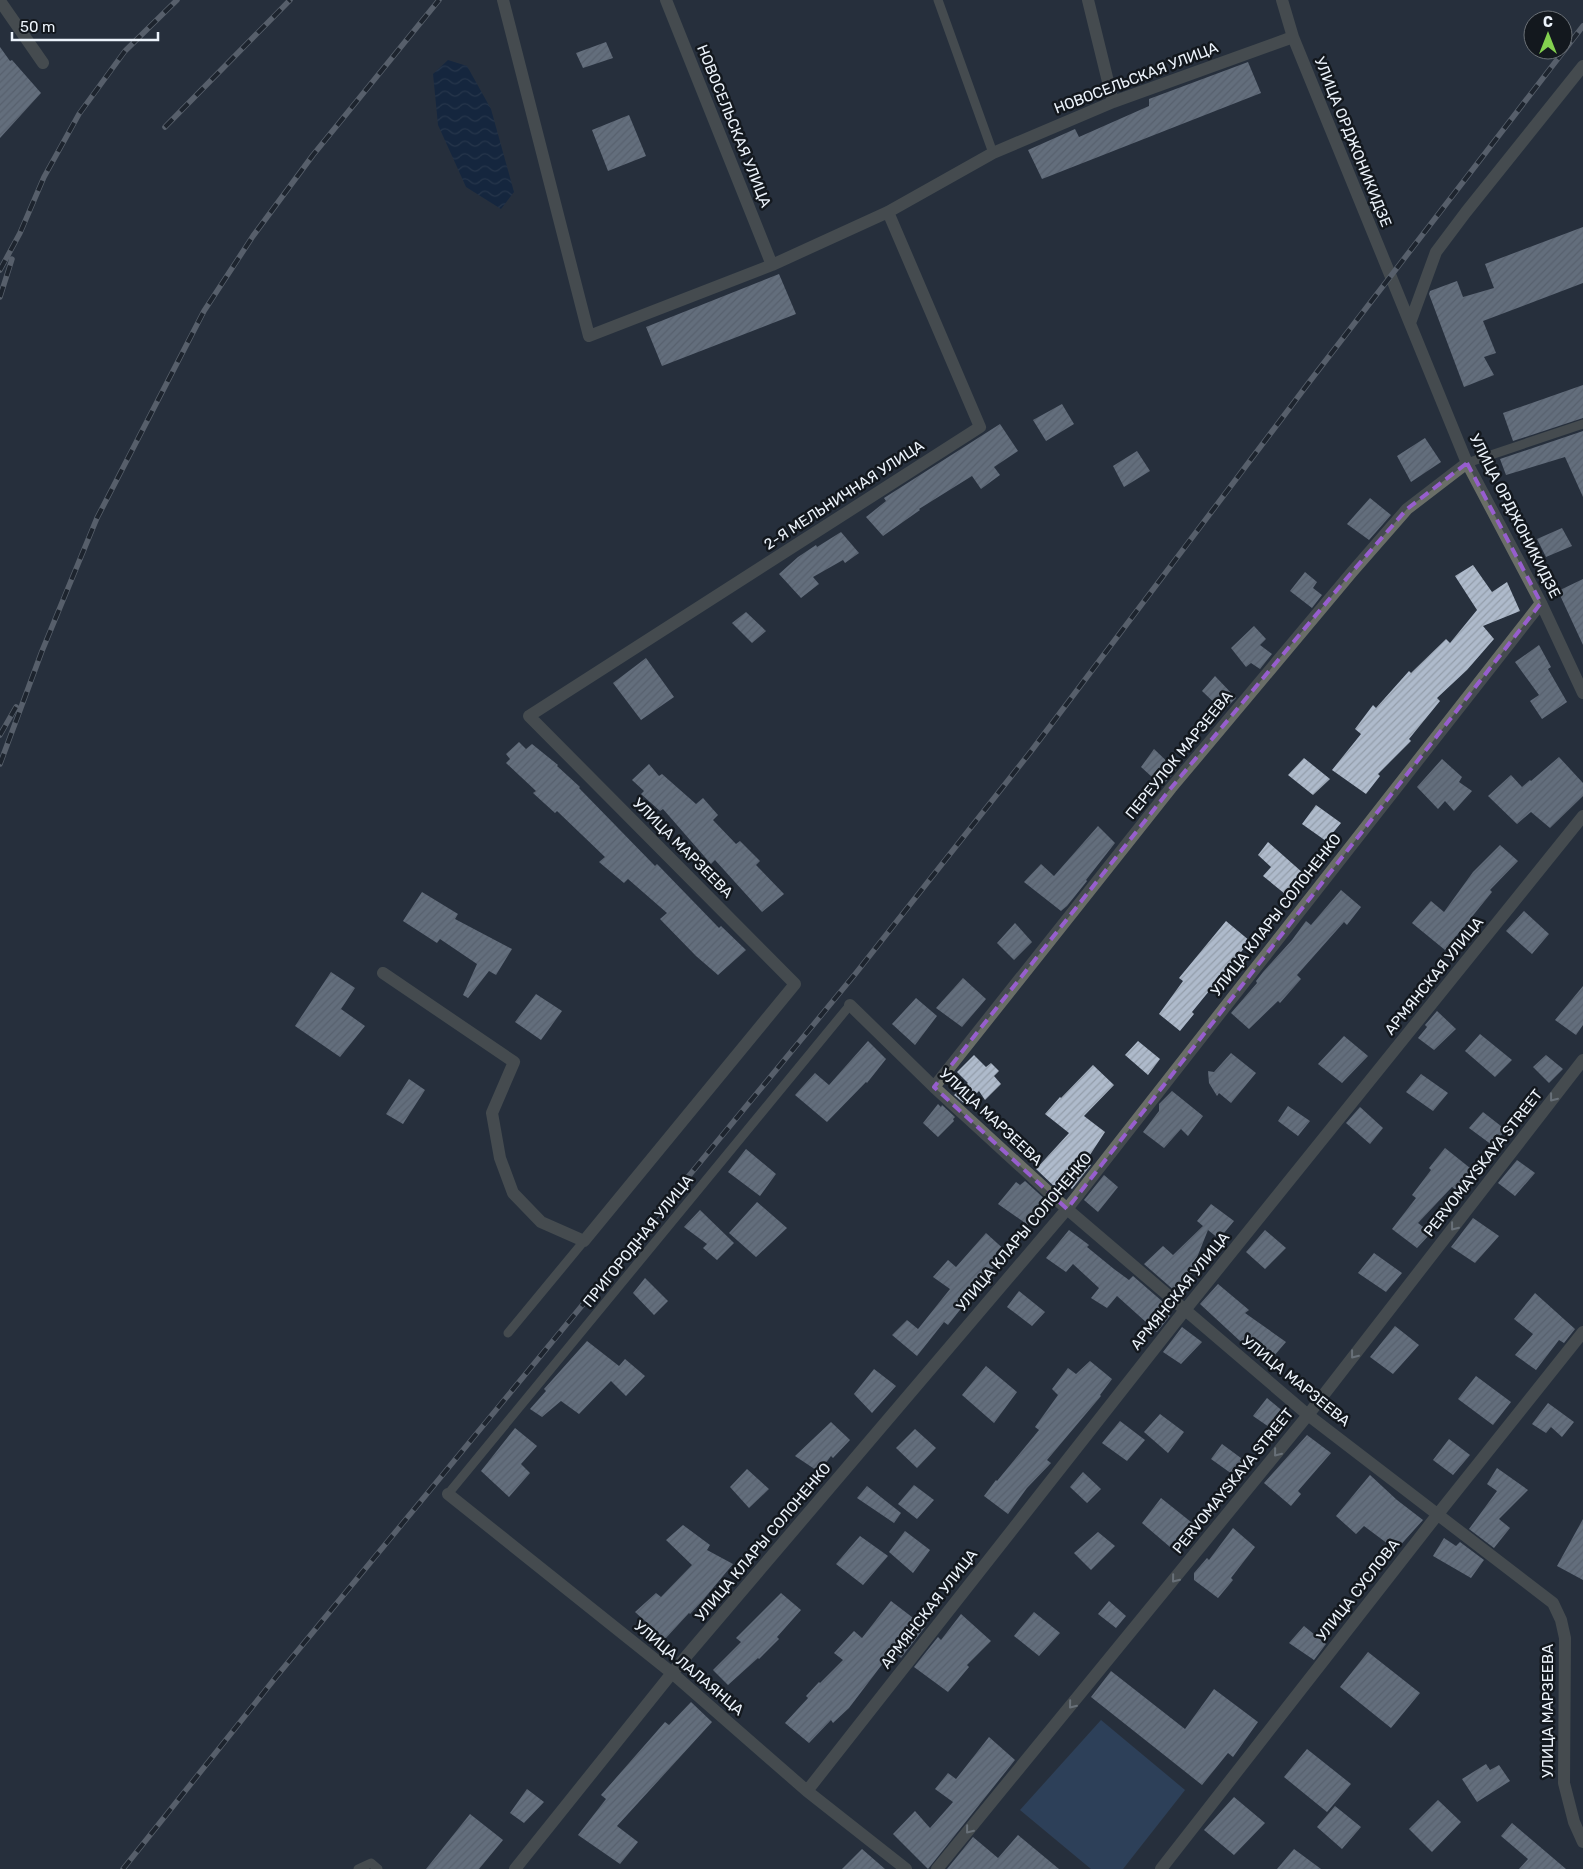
<svg xmlns="http://www.w3.org/2000/svg" width="1583" height="1869" font-family="Rubik,sans-serif">
	<style>
		.green { fill: #37557c }
		.water { fill: url(#water-waves) }
		.building { fill: url(#building-hatch) }
		.lines { fill: none; stroke-linecap: round; stroke-linejoin: round }
		.lane { stroke: #6a6e67; stroke-width: 9 }
		.street { stroke: #6a6e67; stroke-width: 12 }
		.rail-casing { stroke: #929aa4; stroke-width: 5.5 }
		.rail { stroke: #13181e; stroke-width: 4; stroke-dasharray: 11; stroke-linecap: butt }
		.oneway { stroke: #b8bec0 }
		.marked { fill: none; stroke: #975ece; stroke-width: 4; stroke-dasharray: 10 6; stroke-linejoin: round }
		.labels { text-anchor: middle; dominant-baseline: central; stroke-width: 5; stroke-linejoin: round; paint-order: stroke }
		.street-label { font-size: 15px; fill: #ecf3fb; stroke: #13181e }
	</style>
	<defs>
		<pattern id="water-waves" width="16" height="10" patternUnits="userSpaceOnUse" patternTransform="scale(1.25)"><rect width="16" height="10" fill="#011c41"/><path d="M0 5q4-4 8 0t8 0" fill="none" stroke="#263d5d"/></pattern>
		<pattern id="building-hatch" width="6" height="6" patternUnits="userSpaceOnUse" patternTransform="scale(1.25)"><rect width="6" height="6" fill="#aebacb"/><path d="M-1 1l2-2M0 6l6-6M5 7l2-2" fill="none" stroke="#949eab"/></pattern>
	</defs>
	<rect width="100%" height="100%" fill="#27303d"/>
	<path class="green" d="M 1101,1720 L 1185,1790 L 1123,1869 L 1091,1869 L 1020,1810 Z"/>
	<path class="water" d="M 448,60 L 467,66 L 491,109 L 514,192 L 501,209 L 466,187 L 438,125 L 433,74 Z"/>
	<path class="building" d="M 606,42 L 613,58 L 583,68 L 576,53 Z
		M 0,47 L 10,61 L 12,60 L 41,93 L 0,138 Z
		M 1248,62 L 1261,93 L 1042,179 L 1028,150 L 1075,129 L 1079,137 L 1149,106 L 1149,99 Z
		M 629,115 L 646,156 L 608,171 L 592,130 Z
		M 1583,227 L 1583,283 L 1483,321 L 1496,353 L 1484,357 L 1494,375 L 1464,387 L 1429,294 L 1430,291 L 1457,281 L 1463,297 L 1494,288 L 1485,264 Z
		M 779,274 L 796,314 L 662,366 L 646,327 Z
		M 1583,385 L 1583,418 L 1513,441 L 1503,413 Z
		M 1062,404 L 1074,424 L 1046,441 L 1033,420 Z
		M 1000,424 L 1018,451 L 994,467 L 1000,475 L 981,489 L 972,476 L 919,509 L 920,510 L 883,536 L 866,517 L 886,501 L 884,498 Z
		M 1583,431 L 1583,497 L 1565,457 L 1506,475 L 1500,459 Z
		M 1425,438 L 1441,462 L 1411,482 L 1397,456 Z
		M 1137,451 L 1150,471 L 1124,487 L 1113,466 Z
		M 1370,498 L 1391,515 L 1369,540 L 1347,524 Z
		M 1562,528 L 1572,546 L 1546,557 L 1537,539 Z
		M 841,532 L 859,553 L 845,563 L 843,560 L 813,577 L 819,584 L 801,598 L 779,574 L 798,557 L 816,545 L 817,547 Z
		M 1473,565 L 1492,592 L 1507,582 L 1520,611 L 1483,626 L 1494,639 L 1467,670 L 1437,698 L 1440,701 L 1409,739 L 1411,741 L 1378,774 L 1380,776 L 1366,794 L 1332,770 L 1361,734 L 1355,729 L 1373,705 L 1376,708 L 1409,671 L 1411,673 L 1446,639 L 1450,643 L 1477,610 L 1455,576 Z
		M 1305,572 L 1317,582 L 1313,588 L 1322,595 L 1312,608 L 1290,591 Z
		M 1583,579 L 1583,645 L 1558,591 Z
		M 746,612 L 766,631 L 752,643 L 732,623 Z
		M 1254,626 L 1266,639 L 1260,645 L 1272,654 L 1260,669 L 1251,663 L 1246,667 L 1231,648 Z
		M 1539,645 L 1551,667 L 1548,669 L 1567,702 L 1542,719 L 1530,701 L 1539,695 L 1515,662 Z
		M 646,658 L 674,697 L 641,720 L 613,683 Z
		M 1215,676 L 1236,698 L 1223,711 L 1202,691 Z
		M 519,742 L 526,749 L 532,744 L 558,765 L 557,766 L 580,787 L 579,788 L 655,866 L 657,864 L 719,928 L 721,926 L 746,950 L 718,975 L 696,956 L 660,919 L 667,913 L 628,879 L 624,883 L 599,862 L 605,857 L 557,811 L 555,813 L 533,793 L 536,791 L 506,763 L 510,759 L 506,754 Z
		M 1154,749 L 1176,770 L 1162,786 L 1141,767 Z
		M 1559,757 L 1583,783 L 1583,796 L 1550,828 L 1531,812 L 1517,824 L 1488,796 L 1511,775 L 1522,787 L 1530,780 L 1531,781 Z
		M 1304,758 L 1330,779 L 1313,795 L 1288,775 Z
		M 1442,759 L 1462,777 L 1459,782 L 1472,791 L 1454,811 L 1445,801 L 1438,809 L 1417,787 Z
		M 649,764 L 659,776 L 662,774 L 696,804 L 703,798 L 718,815 L 713,820 L 736,844 L 740,841 L 760,861 L 756,865 L 784,894 L 762,912 L 715,860 L 711,864 L 663,809 L 660,811 L 641,794 L 644,791 L 632,780 Z
		M 1316,805 L 1341,823 L 1326,841 L 1302,824 Z
		M 1098,826 L 1115,843 L 1086,880 L 1087,881 L 1067,906 L 1061,911 L 1024,882 L 1041,864 L 1054,876 Z
		M 1268,842 L 1303,873 L 1285,894 L 1263,876 L 1271,867 L 1258,855 Z
		M 1500,845 L 1518,861 L 1490,890 L 1492,892 L 1445,950 L 1412,923 L 1431,901 L 1444,912 L 1473,872 Z
		M 1341,890 L 1361,907 L 1347,925 L 1344,922 L 1297,975 L 1301,979 L 1280,1003 L 1278,1001 L 1249,1029 L 1231,1013 L 1257,983 L 1256,981 L 1263,972 L 1292,940 L 1306,921 L 1311,925 Z
		M 422,892 L 458,914 L 455,919 L 512,949 L 496,975 L 489,971 L 468,998 L 463,995 L 477,964 L 440,939 L 437,943 L 403,921 Z
		M 1524,911 L 1549,934 L 1532,954 L 1506,931 Z
		M 1226,921 L 1250,941 L 1192,1012 L 1194,1014 L 1180,1031 L 1159,1014 L 1183,981 L 1179,978 Z
		M 1015,923 L 1032,942 L 1014,960 L 997,943 Z
		M 331,972 L 355,988 L 341,1009 L 365,1026 L 340,1057 L 295,1026 Z
		M 963,978 L 986,999 L 962,1027 L 936,1008 Z
		M 1583,986 L 1583,1025 L 1576,1035 L 1555,1020 Z
		M 536,994 L 562,1011 L 541,1040 L 515,1022 Z
		M 916,998 L 937,1016 L 915,1045 L 892,1024 Z
		M 1437,1011 L 1456,1029 L 1434,1050 L 1418,1038 L 1427,1027 L 1425,1025 Z
		M 1480,1034 L 1512,1060 L 1495,1077 L 1465,1051 Z
		M 1344,1036 L 1368,1056 L 1342,1083 L 1318,1064 Z
		M 868,1041 L 886,1059 L 867,1083 L 866,1082 L 827,1122 L 795,1095 L 815,1073 L 829,1085 Z
		M 1138,1041 L 1160,1059 L 1148,1075 L 1125,1055 Z
		M 1231,1053 L 1256,1073 L 1231,1103 L 1219,1093 L 1217,1096 L 1209,1083 L 1208,1071 L 1214,1072 Z
		M 974,1055 L 986,1067 L 991,1063 L 999,1071 L 994,1076 L 1001,1084 L 985,1100 L 979,1091 L 966,1105 L 954,1095 L 968,1083 L 957,1072 Z
		M 1546,1055 L 1563,1069 L 1549,1083 L 1533,1067 Z
		M 1093,1065 L 1114,1085 L 1084,1116 L 1105,1132 L 1086,1161 L 1091,1165 L 1072,1189 L 1064,1183 L 1058,1190 L 1036,1169 L 1069,1133 L 1045,1114 L 1060,1097 L 1061,1098 Z
		M 1421,1074 L 1448,1093 L 1433,1111 L 1406,1092 Z
		M 409,1079 L 425,1090 L 403,1124 L 386,1114 Z
		M 1172,1091 L 1203,1116 L 1188,1136 L 1181,1129 L 1164,1148 L 1143,1132 L 1159,1111 L 1159,1104 Z
		M 938,1104 L 941,1107 L 942,1105 L 955,1117 L 953,1119 L 954,1121 L 938,1137 L 923,1123 Z
		M 1288,1106 L 1310,1121 L 1298,1136 L 1278,1121 Z
		M 1360,1107 L 1383,1128 L 1370,1144 L 1346,1123 Z
		M 1483,1112 L 1506,1130 L 1492,1145 L 1469,1128 Z
		M 1445,1148 L 1475,1172 L 1460,1193 L 1452,1187 L 1418,1223 L 1431,1233 L 1417,1248 L 1392,1229 L 1416,1198 L 1412,1195 L 1431,1170 L 1429,1168 Z
		M 746,1149 L 776,1174 L 760,1196 L 728,1172 Z
		M 1517,1160 L 1535,1173 L 1515,1196 L 1498,1183 Z
		M 1104,1175 L 1118,1187 L 1098,1212 L 1084,1200 Z
		M 1025,1181 L 1048,1202 L 1028,1225 L 998,1204 L 1016,1182 L 1020,1185 Z
		M 757,1202 L 787,1228 L 756,1257 L 729,1233 Z
		M 1211,1204 L 1234,1221 L 1219,1239 L 1208,1230 L 1194,1265 L 1196,1268 L 1176,1292 L 1144,1264 L 1163,1246 L 1173,1255 L 1203,1226 L 1197,1221 Z
		M 700,1210 L 734,1243 L 717,1260 L 703,1248 L 707,1244 L 684,1227 Z
		M 1473,1218 L 1499,1236 L 1475,1263 L 1451,1247 Z
		M 1069,1230 L 1089,1245 L 1087,1247 L 1114,1269 L 1129,1280 L 1133,1276 L 1163,1302 L 1159,1306 L 1170,1316 L 1157,1332 L 1117,1296 L 1107,1308 L 1091,1298 L 1099,1288 L 1073,1264 L 1066,1272 L 1046,1258 Z
		M 1265,1230 L 1286,1248 L 1265,1269 L 1246,1252 Z
		M 986,1233 L 1008,1253 L 995,1268 L 994,1267 L 948,1325 L 944,1322 L 917,1356 L 892,1335 L 907,1320 L 918,1329 L 950,1289 L 933,1277 L 948,1260 L 956,1267 Z
		M 1374,1253 L 1402,1273 L 1386,1292 L 1358,1273 Z
		M 645,1278 L 668,1301 L 654,1315 L 633,1293 Z
		M 1218,1284 L 1249,1310 L 1245,1313 L 1286,1342 L 1266,1365 L 1200,1304 Z
		M 1019,1291 L 1045,1312 L 1032,1326 L 1007,1307 Z
		M 1535,1293 L 1575,1329 L 1564,1343 L 1559,1340 L 1536,1370 L 1515,1355 L 1533,1334 L 1514,1319 Z
		M 1395,1326 L 1419,1345 L 1393,1374 L 1370,1357 Z
		M 1182,1327 L 1202,1342 L 1181,1364 L 1163,1352 Z
		M 587,1341 L 619,1366 L 625,1359 L 645,1376 L 626,1396 L 611,1381 L 579,1414 L 561,1401 L 542,1417 L 530,1409 L 546,1391 L 544,1389 Z
		M 1090,1361 L 1112,1379 L 1100,1395 L 1101,1396 L 1047,1460 L 1051,1463 L 1027,1488 L 1008,1514 L 984,1496 L 996,1480 L 997,1481 L 1039,1430 L 1035,1427 L 1058,1395 L 1052,1389 L 1068,1368 L 1076,1374 Z
		M 986,1366 L 1017,1392 L 994,1423 L 962,1395 Z
		M 874,1369 L 896,1386 L 872,1413 L 854,1394 Z
		M 1476,1376 L 1511,1402 L 1493,1425 L 1458,1399 Z
		M 1267,1398 L 1285,1413 L 1282,1417 L 1286,1419 L 1275,1431 L 1253,1416 Z
		M 1548,1403 L 1574,1422 L 1562,1437 L 1551,1427 L 1546,1433 L 1532,1424 Z
		M 1160,1414 L 1184,1432 L 1168,1453 L 1144,1432 Z
		M 1120,1421 L 1145,1440 L 1127,1461 L 1102,1443 Z
		M 831,1422 L 850,1440 L 833,1458 L 831,1456 L 819,1472 L 795,1456 Z
		M 515,1428 L 537,1446 L 521,1464 L 530,1473 L 509,1497 L 481,1471 Z
		M 915,1429 L 936,1448 L 917,1468 L 896,1448 Z
		M 1307,1435 L 1331,1453 L 1298,1491 L 1301,1494 L 1291,1506 L 1264,1483 Z
		M 1449,1439 L 1470,1455 L 1453,1475 L 1433,1460 Z
		M 1222,1444 L 1245,1461 L 1232,1474 L 1211,1459 Z
		M 1497,1468 L 1528,1490 L 1499,1519 L 1510,1528 L 1494,1548 L 1469,1529 L 1497,1491 L 1487,1484 Z
		M 747,1469 L 769,1489 L 749,1508 L 730,1487 Z
		M 1083,1472 L 1101,1489 L 1087,1503 L 1070,1487 Z
		M 1370,1475 L 1397,1500 L 1423,1520 L 1396,1550 L 1364,1526 L 1356,1534 L 1336,1516 Z
		M 914,1485 L 934,1500 L 917,1519 L 898,1504 Z
		M 867,1486 L 901,1513 L 894,1523 L 857,1498 Z
		M 1161,1498 L 1196,1526 L 1177,1553 L 1142,1523 Z
		M 1583,1519 L 1583,1580 L 1557,1566 Z
		M 683,1525 L 710,1545 L 707,1550 L 733,1564 L 703,1600 L 690,1614 L 689,1613 L 665,1639 L 635,1612 L 656,1593 L 661,1597 L 692,1565 L 666,1540 Z
		M 1233,1528 L 1255,1547 L 1231,1578 L 1233,1580 L 1218,1598 L 1194,1580 L 1194,1573 L 1207,1558 L 1209,1560 Z
		M 905,1531 L 930,1550 L 913,1573 L 889,1552 Z
		M 1098,1532 L 1115,1546 L 1091,1570 L 1074,1553 Z
		M 860,1536 L 888,1556 L 863,1585 L 836,1564 Z
		M 1444,1538 L 1456,1546 L 1460,1542 L 1484,1560 L 1471,1578 L 1433,1556 Z
		M 781,1593 L 801,1610 L 777,1637 L 779,1639 L 759,1659 L 758,1658 L 728,1685 L 713,1670 L 741,1642 L 736,1638 Z
		M 891,1601 L 925,1627 L 901,1658 L 896,1653 L 893,1657 L 890,1654 L 849,1708 L 833,1723 L 831,1720 L 809,1743 L 785,1723 L 808,1698 L 806,1696 L 819,1682 L 820,1683 L 843,1660 L 834,1653 L 854,1631 L 862,1638 Z
		M 1109,1601 L 1126,1616 L 1116,1628 L 1098,1614 Z
		M 1034,1612 L 1060,1633 L 1039,1656 L 1014,1636 Z
		M 961,1614 L 991,1641 L 967,1665 L 969,1667 L 948,1692 L 914,1667 L 938,1637 L 941,1640 Z
		M 1304,1626 L 1326,1644 L 1314,1660 L 1289,1643 Z
		M 1368,1652 L 1420,1693 L 1391,1728 L 1340,1687 Z
		M 1111,1671 L 1185,1729 L 1214,1689 L 1258,1722 L 1233,1757 L 1228,1753 L 1202,1785 L 1091,1697 Z
		M 691,1702 L 712,1722 L 617,1826 L 638,1842 L 620,1864 L 578,1835 L 606,1799 L 601,1795 L 665,1722 L 669,1725 Z
		M 989,1737 L 1015,1760 L 928,1869 L 893,1834 L 915,1811 L 930,1828 L 953,1802 L 935,1789 L 948,1773 L 956,1779 Z
		M 1307,1749 L 1351,1784 L 1327,1812 L 1284,1777 Z
		M 1486,1764 L 1490,1770 L 1499,1765 L 1510,1781 L 1477,1802 L 1462,1779 Z
		M 527,1789 L 544,1802 L 524,1823 L 510,1813 Z
		M 1234,1797 L 1265,1823 L 1234,1855 L 1204,1830 Z
		M 1438,1800 L 1461,1822 L 1432,1852 L 1409,1829 Z
		M 1335,1806 L 1361,1827 L 1342,1849 L 1317,1827 Z
		M 470,1814 L 503,1840 L 479,1869 L 426,1869 Z
		M 1512,1823 L 1566,1869 L 1519,1869 L 1528,1859 L 1501,1836 Z
		M 1018,1835 L 1059,1869 L 947,1869 L 973,1837 L 998,1858 Z
		M 862,1849 L 885,1869 L 842,1869 Z
		M 1294,1849 L 1321,1869 L 1277,1869 Z"/>
	<g class="lines">
		<path class="lane" d="M 938,0 L 993,153
			M 1467,463 L 1583,424
			M 508,1333 L 584,1241
			M 448,1494 L 850,1005
			M 358,1869 L 371,1863 L 378,1869"/>
		<path class="street" d="M 503,0 L 589,336 L 772,265 L 888,212 L 993,153 L 1113,102 L 1293,37
			M 666,0 L 772,265
			M 1088,0 L 1113,102
			M 1282,0 L 1293,37 L 1467,463 L 1541,603 L 1583,693
			M 0,1 L 43,63
			M 1410,323 L 1436,252 L 1466,212 L 1583,66
			M 383,973 L 514,1062 L 492,1113 L 500,1158 L 513,1193 L 541,1222 L 584,1241 L 795,984 L 529,716 L 980,427 L 888,212
			M 850,1005 L 934,1087 L 1067,1209 L 1308,1415 L 1553,1603 L 1561,1620 L 1565,1638 L 1564,1783 L 1574,1822 L 1583,1842
			M 934,1087 L 1171,788 L 1352,572 L 1407,509 L 1467,463
			M 448,1494 L 672,1673 L 807,1791 L 906,1869
			M 807,1791 L 1185,1310 L 1583,816
			M 515,1869 L 672,1673 L 1067,1209 L 1541,603
			M 937,1869 L 1308,1415 L 1583,1060
			M 1161,1869 L 1438,1514 L 1583,1332"/>
		<g class="rail-casing">
			<path id="rail" d="M 165,127 L 290,0
				M 0,270 L 20,233 L 44,177 L 79,114 L 125,51 L 177,0
				M 0,297 L 12,259
				M 0,735 L 16,707
				M 0,764 L 42,651 L 97,518 L 204,311 L 253,236 L 313,155 L 439,0
				M 123,1869 L 276,1677 L 856,973 L 1032,750 L 1310,381 L 1583,26"/>
		</g>
		<use href="#rail" class="rail"/>
	</g>
	<defs><path id="oneway-chevron" d="M-2-3.5L2.5 0L-2 3.5" fill="none" stroke-width="1.6" stroke-linecap="round" stroke-linejoin="round" transform="scale(1.25)"/></defs>
	<g class="oneway">
		<use href="#oneway-chevron" transform="translate(1553 1098) rotate(128)"/>
		<use href="#oneway-chevron" transform="translate(1454 1227) rotate(128)"/>
		<use href="#oneway-chevron" transform="translate(1354 1355) rotate(128)"/>
		<use href="#oneway-chevron" transform="translate(1277 1453) rotate(129)"/>
		<use href="#oneway-chevron" transform="translate(1175 1579) rotate(129)"/>
		<use href="#oneway-chevron" transform="translate(1072 1705) rotate(129)"/>
		<use href="#oneway-chevron" transform="translate(969 1830) rotate(129)"/>
	</g>
	<path d="M0 0H1583V1869H0ZM 1467,463 L 1541,603 L 1067,1209 L 934,1087 L 1171,788 L 1352,572 L 1407,509 Z" fill="#27303d" fill-opacity=".55" fill-rule="evenodd"/>
	<path class="marked" d="M 1467,463 L 1541,603 L 1067,1209 L 934,1087 L 1171,788 L 1352,572 L 1407,509 Z"/>
	<g class="labels">
		<g class="street-label">
			<text transform="translate(1136 78) rotate(-21)">НОВОСЕЛЬСКАЯ УЛИЦА</text>
			<text transform="translate(734 126) rotate(68)">НОВОСЕЛЬСКАЯ УЛИЦА</text>
			<text transform="translate(1353 142) rotate(68)">УЛИЦА ОРДЖОНИКИДЗЕ</text>
			<text transform="translate(844 495) rotate(-33)">2-Я МЕЛЬНИЧНАЯ УЛИЦА</text>
			<text transform="translate(1515 516) rotate(63)">УЛИЦА ОРДЖОНИКИДЗЕ</text>
			<text transform="translate(1179 755) rotate(-51)">ПЕРЕУЛОК МАРЗЕЕВА</text>
			<text transform="translate(683 848) rotate(45)">УЛИЦА МАРЗЕЕВА</text>
			<text transform="translate(1276 915) rotate(-52)">УЛИЦА КЛАРЫ СОЛОНЕНКО</text>
			<text transform="translate(1434 976) rotate(-51)">АРМЯНСКАЯ УЛИЦА</text>
			<text transform="translate(991 1117) rotate(43)">УЛИЦА МАРЗЕЕВА</text>
			<text transform="translate(1483 1163) rotate(-52)">PERVOMAYSKAYA STREET</text>
			<text transform="translate(1024 1232) rotate(-50)">УЛИЦА КЛАРЫ СОЛОНЕНКО</text>
			<text transform="translate(638 1241) rotate(-51)">ПРИГОРОДНАЯ УЛИЦА</text>
			<text transform="translate(1180 1291) rotate(-51)">АРМЯНСКАЯ УЛИЦА</text>
			<text transform="translate(1296 1381) rotate(39)">УЛИЦА МАРЗЕЕВА</text>
			<text transform="translate(1233 1481) rotate(-51)">PERVOMAYSKAYA STREET</text>
			<text transform="translate(763 1542) rotate(-50)">УЛИЦА КЛАРЫ СОЛОНЕНКО</text>
			<text transform="translate(1358 1590) rotate(-52)">УЛИЦА СУСЛОВА</text>
			<text transform="translate(929 1609) rotate(-52)">АРМЯНСКАЯ УЛИЦА</text>
			<text transform="translate(689 1668) rotate(40)">УЛИЦА ЛАЛАЯНЦА</text>
			<text transform="translate(1548 1711) rotate(-90)">УЛИЦА МАРЗЕЕВА</text>
		</g>
	</g>
	<g transform="translate(1548 35)"><circle r="24" fill="#13181e" stroke="#6a7076"/>
	<path d="M0-4L9 19L0 12L-9 19Z" fill="#83d04f"/>
	<text y="-8" font-size="14" font-weight="bold" text-anchor="middle" fill="#ecf3fb">С</text>
	</g>
	<path d="M12 32v8h146v-8" fill="none" stroke="#ecf3fb" stroke-width="2.5"/>
	<text x="20" y="32" font-size="15" fill="#ecf3fb" stroke="#13181e" stroke-width="4" paint-order="stroke">50 m</text>
</svg>
